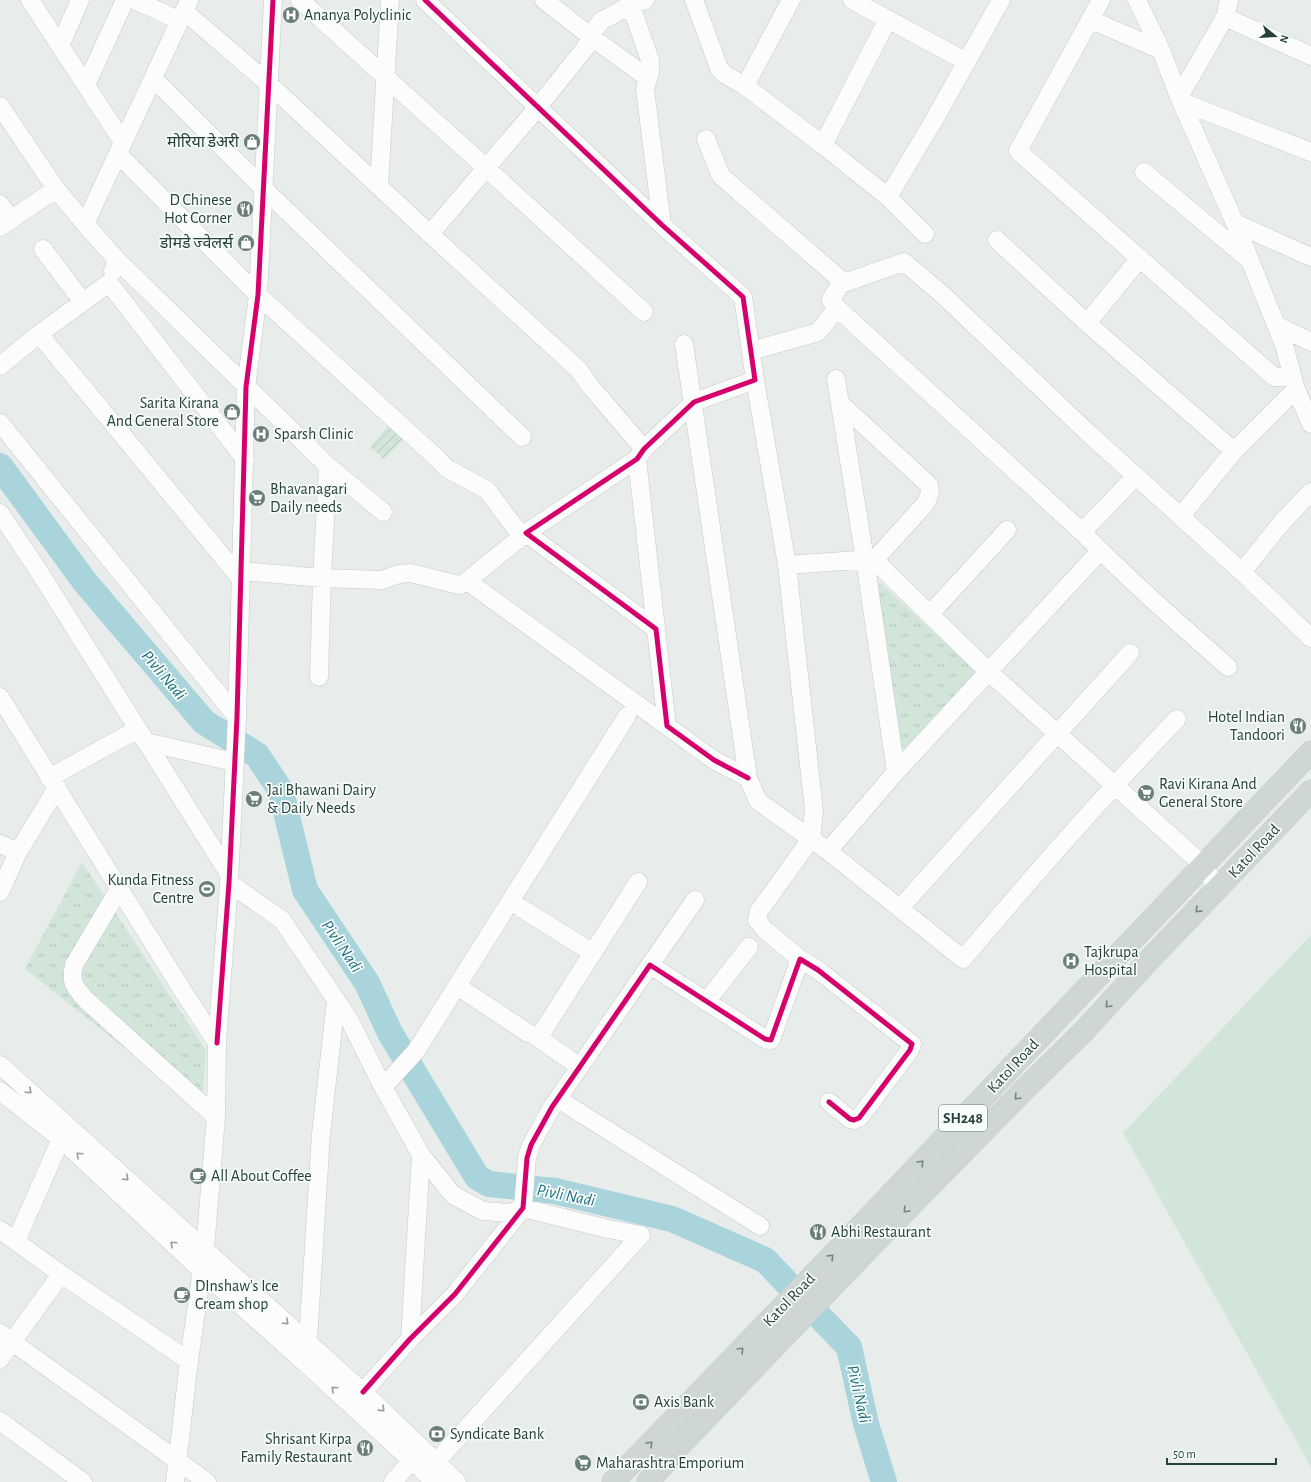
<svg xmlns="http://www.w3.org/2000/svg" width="1311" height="1482" font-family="'Alegreya Sans','Noto Sans Devanagari',sans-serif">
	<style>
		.grass { fill: #d1e6d8 }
		.park { fill: url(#park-tufts) }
		.garden { fill: url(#garden-furrows) }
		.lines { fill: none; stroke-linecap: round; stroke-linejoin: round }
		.river { stroke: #a9d4db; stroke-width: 26 }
		.minor-casing { stroke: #c5cac8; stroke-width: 19 }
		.major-casing { stroke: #c3ccc9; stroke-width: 23 }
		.minor { stroke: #fcfcfc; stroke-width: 18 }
		.major { stroke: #cfd7d5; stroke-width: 22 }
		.cycleway-casing { stroke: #f7fbf9; stroke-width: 8 }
		.cycleway { stroke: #d6006c; stroke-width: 5 }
		.oneway { stroke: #718580 }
		.oneway2 { stroke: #909f9b }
		.labels { text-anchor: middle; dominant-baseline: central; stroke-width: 3.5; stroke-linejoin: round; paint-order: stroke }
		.shield { fill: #f7fbf9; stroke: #637a73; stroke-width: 1 }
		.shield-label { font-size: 15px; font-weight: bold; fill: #24423a }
		.poi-label { font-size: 16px; fill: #24423a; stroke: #f7fbf9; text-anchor: start }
		.street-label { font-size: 16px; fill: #24423a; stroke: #f7fbf9 }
		.water-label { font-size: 17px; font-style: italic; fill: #1c6f80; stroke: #f7fbf9 }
	</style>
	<defs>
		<pattern id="park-tufts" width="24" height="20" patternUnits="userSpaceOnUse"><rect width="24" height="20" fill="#d1e6d8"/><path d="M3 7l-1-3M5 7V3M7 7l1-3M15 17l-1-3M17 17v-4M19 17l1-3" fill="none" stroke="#b3c6ba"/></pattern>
		<pattern id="garden-furrows" width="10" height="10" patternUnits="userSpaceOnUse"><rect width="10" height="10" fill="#d1e6d8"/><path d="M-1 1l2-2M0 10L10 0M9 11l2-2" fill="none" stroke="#b3c6ba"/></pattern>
	</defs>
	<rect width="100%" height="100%" fill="#e8edeb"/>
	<path class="grass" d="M 1311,935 L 1311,1467 L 1123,1133 Z"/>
	<path class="park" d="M 881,583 L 975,671 L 973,676 L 907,750 L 901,747 L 875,584 Z
		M 82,862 L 206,1050 L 202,1110 L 25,969 Z"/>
	<path class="garden" d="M 391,423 L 406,437 L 384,459 L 370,447 Z"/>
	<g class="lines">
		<path class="river" d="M 0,466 L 85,582 L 204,722 L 257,755 L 281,791 L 305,890 L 367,983 L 390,1033 L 477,1177 L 489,1184 L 555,1191 L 672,1219 L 765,1260 L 787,1283
			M 818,1315 L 849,1347 L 866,1424 L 884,1482"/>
		<g class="minor-casing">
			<path id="minor" d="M 30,0 L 123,142
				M 135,0 L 180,21
				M 300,0 L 473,156 L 644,312
				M 425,0 L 662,225 L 743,297 L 755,380 L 694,402 L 644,449 L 637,459 L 526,533 L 656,629 L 667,726 L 714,760 L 748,778
				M 629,0 L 650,60 L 650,72 L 645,89 L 662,225
				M 645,0 L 631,5 L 601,21 L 590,36 L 648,78
				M 694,0 L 719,68 L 724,74 L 745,86 L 823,145 L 888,197 L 925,234
				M 852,0 L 967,62
				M 1101,0 L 1018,151 L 1274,377 L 1293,377
				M 1137,0 L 1161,50 L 1179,97 L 1235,223 L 1284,345 L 1296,389 L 1311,424
				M 184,11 L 269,84 L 430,234 L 578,369 L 591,387 L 644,449
				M 1225,17 L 1311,56
				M 1091,20 L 1161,50
				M 60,46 L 80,0
				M 153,78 L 264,189 L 522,437
				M 86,85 L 125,0
				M 745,86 L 791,0
				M 1179,97 L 1225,17 L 1229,0
				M 1182,102 L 1311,152
				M 0,106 L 56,189 L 85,224
				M 706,139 L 721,176 L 841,280 L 841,284 L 834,294 L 831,300 L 837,308 L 1082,532 C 1128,579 1178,623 1228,667
				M 823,145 L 888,19
				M 118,154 L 258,295 L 440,461 L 446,468 L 487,490 L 522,537
				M 1144,172 L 1247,258
				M 379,186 L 390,0
				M 888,197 L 934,120 L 1001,0
				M 0,204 L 11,220
				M 1235,223 L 1311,257
				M 0,227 L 56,189
				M 430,234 L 538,107 L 586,47 L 590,36 L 544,0
				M 997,240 L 1087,323 L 1234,451
				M 43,249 L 83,302
				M 117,260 L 328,466 L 322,578 L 319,677
				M 113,271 L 117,260 L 85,224 L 189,1
				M 841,284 L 904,262 L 943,295 L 1086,431 L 1242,572 L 1311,638
				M 1087,323 L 1140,258
				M 1276,325 L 1311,342
				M 39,334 L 241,579
				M 684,344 L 748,778 L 758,801 L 828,851 L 963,959 C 1032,877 1103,796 1177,719
				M 751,351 L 815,333 L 819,331 L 837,308
				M 0,366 L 39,334 L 109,283 L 245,459
				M 836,379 L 865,560 L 896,772
				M 755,380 L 787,565 L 873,559 L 878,556 L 926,503 C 929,496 931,492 929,485 L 841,404
				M 0,423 L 237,717
				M 637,459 L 656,629
				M 328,466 L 383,512
				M 0,513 L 38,570 L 229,874
				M 1181,516 L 1234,451 L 1296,389
				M 1082,532 L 1136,476
				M 873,559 L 989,672 L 1203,865 L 1218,889
				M 787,565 L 814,811 L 811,839 L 759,911 L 757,920 L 765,930 L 800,959
				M 242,571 L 322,578 L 382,580 L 399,574 L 411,573 L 455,584 L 460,585 L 467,581 L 526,533
				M 1242,572 L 1283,521 L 1311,492
				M 467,581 L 667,726
				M 930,614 L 1007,530
				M 0,697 L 186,996 L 217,1043 L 216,1117 L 205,1249 L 189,1361 L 175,1482
				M 146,742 L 234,762
				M 49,778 L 138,729
				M 0,844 L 18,852
				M 828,851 L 896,772 L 1100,551
				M 229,883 L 282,920 L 349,1019 L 383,1087 L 421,1155 L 410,1339
				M 119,889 L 74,965 C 70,983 74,986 86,1000 L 216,1117
				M 0,892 L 18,852 L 57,788
				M 521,908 L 593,953
				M 900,908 L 1130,653
				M 650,965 L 695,900
				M 457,986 L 528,1033 L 538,1036 L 541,1034 L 638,882
				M 706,1002 L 749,947
				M 534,1035 L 580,1067
				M 217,1043 L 229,883 L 237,717 L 246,387 L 258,295 L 273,0
				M 0,1065 L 363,1392 L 457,1482
				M 383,1087 L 416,1051 L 627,716
				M 0,1091 L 61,1139 L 202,1271 L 302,1360 L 435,1482
				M 558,1099 L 760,1226
				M 421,1155 L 453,1195 L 483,1211 L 510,1213 L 523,1208 L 608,1229 L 641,1235 L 436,1462
				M 0,1230 L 61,1274 L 189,1361
				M 16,1241 L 61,1139
				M 0,1333 L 207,1482
				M 308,1341 L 321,1134 L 336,1001
				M 0,1359 L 61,1274
				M 363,1392 L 410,1339 L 455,1294 L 523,1208 L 527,1158 L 531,1145 L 552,1107 L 650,965 L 765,1039 L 771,1040 L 800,959 L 818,970 L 912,1044 L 910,1050 L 859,1118 L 854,1120 L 850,1119 L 829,1102
				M 0,1421 L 83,1482
				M 393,1482 L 412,1460"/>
		</g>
		<g class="major-casing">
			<path id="major" d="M 613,1482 L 857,1230 L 1311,752
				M 648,1482 L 685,1440 L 873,1244 L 1027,1087 L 1084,1031 L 1150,959 L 1311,791"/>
		</g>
		<use href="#minor" class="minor"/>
		<use href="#major" class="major"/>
		<g class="cycleway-casing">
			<path id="cycleway" d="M 425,0 L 662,225 L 743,297 L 755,380 L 694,402 L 644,449 L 637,459 L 526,533 L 656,629 L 667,726 L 714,760 L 748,778
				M 217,1043 L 229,883 L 237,717 L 246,387 L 258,295 L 273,0
				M 363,1392 L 410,1339 L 455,1294 L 523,1208 L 527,1158 L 531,1145 L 552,1107 L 650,965 L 765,1039 L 771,1040 L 800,959 L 818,970 L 912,1044 L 910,1050 L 859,1118 L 854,1120 L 850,1119 L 829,1102"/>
		</g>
		<use href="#cycleway" class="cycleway"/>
	</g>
	<defs><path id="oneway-chevron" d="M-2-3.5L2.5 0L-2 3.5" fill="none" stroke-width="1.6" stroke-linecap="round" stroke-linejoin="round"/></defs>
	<g class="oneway">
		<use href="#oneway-chevron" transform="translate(1198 910) rotate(134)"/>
		<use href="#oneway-chevron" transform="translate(1108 1005) rotate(133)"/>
		<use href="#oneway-chevron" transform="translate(1017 1097) rotate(134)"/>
		<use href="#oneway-chevron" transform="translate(921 1163) rotate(-47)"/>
		<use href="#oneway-chevron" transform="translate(906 1210) rotate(134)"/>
		<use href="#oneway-chevron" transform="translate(831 1257) rotate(-46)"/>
		<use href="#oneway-chevron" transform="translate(741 1350) rotate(-46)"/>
		<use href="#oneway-chevron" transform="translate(650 1444) rotate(-46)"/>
	</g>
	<g class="oneway2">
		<use href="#oneway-chevron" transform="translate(29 1091) rotate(42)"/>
		<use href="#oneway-chevron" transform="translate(79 1155) rotate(-137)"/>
		<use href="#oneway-chevron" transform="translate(126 1178) rotate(42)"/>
		<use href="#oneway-chevron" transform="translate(173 1244) rotate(-137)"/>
		<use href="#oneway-chevron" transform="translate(286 1322) rotate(42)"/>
		<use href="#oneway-chevron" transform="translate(334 1389) rotate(-138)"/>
		<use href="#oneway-chevron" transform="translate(382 1409) rotate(44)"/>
	</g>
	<defs>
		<g id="hospital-disc" transform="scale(0.9)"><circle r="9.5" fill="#697e78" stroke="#f7fbf9"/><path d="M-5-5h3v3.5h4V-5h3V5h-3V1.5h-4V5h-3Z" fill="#fff"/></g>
		<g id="shop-disc" transform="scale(0.9)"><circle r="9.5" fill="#697e78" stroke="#f7fbf9"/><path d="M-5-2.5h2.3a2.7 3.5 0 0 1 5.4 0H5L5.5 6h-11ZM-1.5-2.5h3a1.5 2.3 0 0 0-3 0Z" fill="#fff"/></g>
		<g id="restaurant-disc" transform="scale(0.9)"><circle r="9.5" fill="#697e78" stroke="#f7fbf9"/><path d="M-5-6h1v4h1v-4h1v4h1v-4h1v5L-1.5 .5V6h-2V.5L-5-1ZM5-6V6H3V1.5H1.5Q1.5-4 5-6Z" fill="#fff"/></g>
		<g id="supermarket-disc" transform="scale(0.9)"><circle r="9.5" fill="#697e78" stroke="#f7fbf9"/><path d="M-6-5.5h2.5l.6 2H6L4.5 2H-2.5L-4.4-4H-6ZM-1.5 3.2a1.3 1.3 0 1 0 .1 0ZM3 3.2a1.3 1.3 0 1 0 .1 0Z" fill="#fff"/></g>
		<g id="stadium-disc" transform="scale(0.9)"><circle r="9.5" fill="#697e78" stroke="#f7fbf9"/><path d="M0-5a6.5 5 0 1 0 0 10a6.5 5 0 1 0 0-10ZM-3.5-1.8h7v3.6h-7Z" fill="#fff"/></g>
		<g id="cafe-disc" transform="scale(0.9)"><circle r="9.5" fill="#697e78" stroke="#f7fbf9"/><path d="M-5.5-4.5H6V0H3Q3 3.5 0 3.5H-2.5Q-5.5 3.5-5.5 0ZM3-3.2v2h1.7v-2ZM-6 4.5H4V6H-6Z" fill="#fff"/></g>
		<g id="bank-disc" transform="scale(0.9)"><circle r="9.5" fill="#697e78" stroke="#f7fbf9"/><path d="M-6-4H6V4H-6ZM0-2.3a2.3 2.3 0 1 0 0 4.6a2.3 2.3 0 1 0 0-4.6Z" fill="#fff"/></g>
	</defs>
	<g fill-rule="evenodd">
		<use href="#hospital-disc" x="291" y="15"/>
		<use href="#shop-disc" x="252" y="142"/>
		<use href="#restaurant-disc" x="245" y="209"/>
		<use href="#shop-disc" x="246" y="243"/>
		<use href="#shop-disc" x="232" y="412"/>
		<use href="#hospital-disc" x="261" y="434"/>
		<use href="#supermarket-disc" x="257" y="498"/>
		<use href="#restaurant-disc" x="1298" y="726"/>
		<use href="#supermarket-disc" x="1146" y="793"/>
		<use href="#supermarket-disc" x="254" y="799"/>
		<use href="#stadium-disc" x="207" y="889"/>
		<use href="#hospital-disc" x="1071" y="961"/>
		<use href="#cafe-disc" x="198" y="1176"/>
		<use href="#restaurant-disc" x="818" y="1232"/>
		<use href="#cafe-disc" x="182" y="1295"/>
		<use href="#bank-disc" x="641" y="1402"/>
		<use href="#bank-disc" x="437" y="1434"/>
		<use href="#restaurant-disc" x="365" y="1448"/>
		<use href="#supermarket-disc" x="583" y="1463"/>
	</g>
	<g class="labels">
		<rect class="shield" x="939" y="1105" width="48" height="26" rx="3"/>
		<g class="shield-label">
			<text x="963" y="1118">SH248</text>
		</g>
		<g class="poi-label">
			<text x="304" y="15">Ananya Polyclinic</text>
			<text x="239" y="142" text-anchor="end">मोरिया डेअरी</text>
			<text x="232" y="200" text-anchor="end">D Chinese<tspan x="232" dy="18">Hot Corner</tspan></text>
			<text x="233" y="243" text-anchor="end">डोमडे ज्वेलर्स</text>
			<text x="219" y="403" text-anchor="end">Sarita Kirana<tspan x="219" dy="18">And General Store</tspan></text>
			<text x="274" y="434">Sparsh Clinic</text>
			<text x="270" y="489">Bhavanagari<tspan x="270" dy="18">Daily needs</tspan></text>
			<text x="1285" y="717" text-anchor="end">Hotel Indian<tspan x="1285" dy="18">Tandoori</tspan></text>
			<text x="1159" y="784">Ravi Kirana And<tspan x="1159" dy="18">General Store</tspan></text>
			<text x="267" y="790">Jai Bhawani Dairy<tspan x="267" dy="18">&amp; Daily Needs</tspan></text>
			<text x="194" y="880" text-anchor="end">Kunda Fitness<tspan x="194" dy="18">Centre</tspan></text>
			<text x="1084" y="952">Tajkrupa<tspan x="1084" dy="18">Hospital</tspan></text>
			<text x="211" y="1176">All About Coffee</text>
			<text x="831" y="1232">Abhi Restaurant</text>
			<text x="195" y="1286">DInshaw's Ice<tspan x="195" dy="18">Cream shop</tspan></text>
			<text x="654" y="1402">Axis Bank</text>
			<text x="450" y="1434">Syndicate Bank</text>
			<text x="352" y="1439" text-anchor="end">Shrisant Kirpa<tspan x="352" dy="18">Family Restaurant</tspan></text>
			<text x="596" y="1463">Maharashtra Emporium</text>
		</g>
		<g class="street-label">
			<text transform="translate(1254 851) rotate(-47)">Katol Road</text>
			<text transform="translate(1013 1066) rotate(-47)">Katol Road</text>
			<text transform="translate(789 1300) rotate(-46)">Katol Road</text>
		</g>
		<g class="water-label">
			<text transform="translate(164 675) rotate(50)">Pivli Nadi</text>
			<text transform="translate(342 946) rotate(56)">Pivli Nadi</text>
			<text transform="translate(566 1195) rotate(11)">Pivli Nadi</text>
			<text transform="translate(859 1394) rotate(77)">Pivli Nadi</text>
		</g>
	</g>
	<g transform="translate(1275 36) rotate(108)" stroke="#f7fbf9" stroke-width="3" paint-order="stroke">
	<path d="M0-3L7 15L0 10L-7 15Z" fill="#24423a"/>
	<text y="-6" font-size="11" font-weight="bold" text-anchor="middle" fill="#24423a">N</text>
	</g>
	<path d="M1167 1458v6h109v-6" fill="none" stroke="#24423a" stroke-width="2"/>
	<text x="1173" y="1458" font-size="12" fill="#24423a" stroke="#f7fbf9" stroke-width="3" paint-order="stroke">50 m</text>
</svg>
